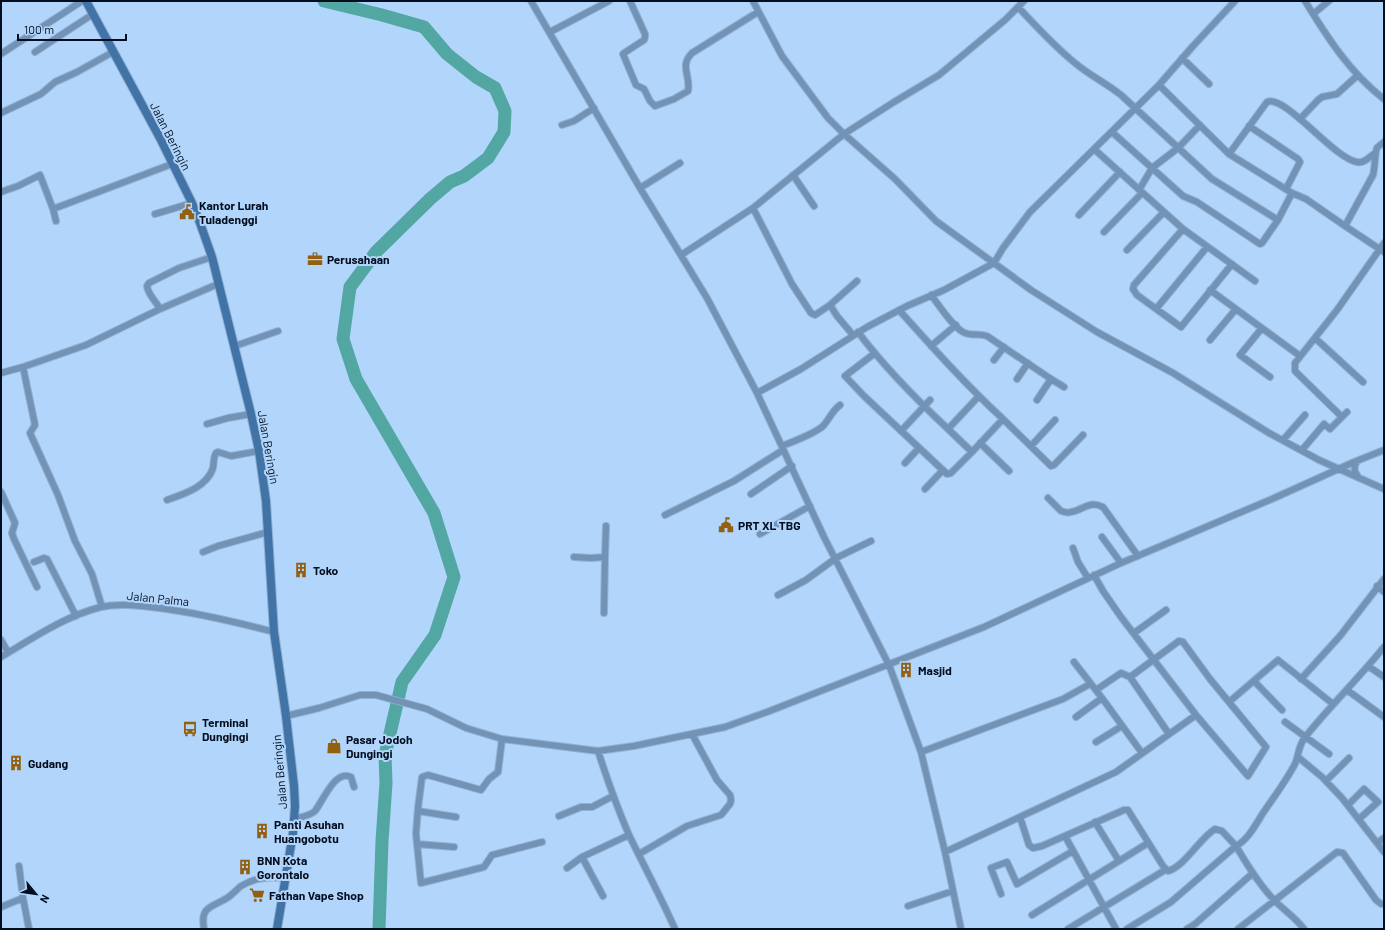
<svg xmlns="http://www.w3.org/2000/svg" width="1385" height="930" font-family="Barlow,sans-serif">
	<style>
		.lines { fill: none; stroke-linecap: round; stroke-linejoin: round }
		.river { stroke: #52a7a3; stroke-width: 13 }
		.street-casing { stroke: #92b1d3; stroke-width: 8 }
		.secondary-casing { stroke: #92b1d3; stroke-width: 10 }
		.street { stroke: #7293b6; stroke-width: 6 }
		.secondary { stroke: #4273a7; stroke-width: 8 }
		.labels { text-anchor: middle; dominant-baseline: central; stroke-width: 4; stroke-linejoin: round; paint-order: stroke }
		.street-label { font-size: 12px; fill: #020e1f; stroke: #b2d5fb }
		.poi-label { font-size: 12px; font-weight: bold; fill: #020e1f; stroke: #b2d5fb; text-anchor: start }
	</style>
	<rect width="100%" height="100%" fill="#b2d5fb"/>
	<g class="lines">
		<path class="river" d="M 324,1 L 382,15 L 424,27 L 447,54 L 476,77 L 495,88 L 505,111 L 504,132 L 488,158 L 464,176 L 450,182 L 430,199 L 376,252 L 350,287 L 343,339 L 356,379 L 434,513 L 454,577 L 435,635 L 402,682 L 385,755 L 386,783 L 382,841 L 379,929"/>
		<g class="street-casing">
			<path id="street" d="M 531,1 L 640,188 L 707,298 L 757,393 L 824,537 L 889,665 L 921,752 L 945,852 L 961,929
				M 630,1 L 645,34 L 645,37 L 644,40 L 624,53 L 623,54 L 636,85 L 644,89 L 650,101 L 655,106 L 674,99 L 688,91 C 691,76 679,66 692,53 L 758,12
				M 753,1 L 782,56 L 828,118 L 844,134 L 895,179 L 936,221 L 1031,290 L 1097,332 L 1173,373 L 1269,433 L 1319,460 L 1384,489
				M 1305,1 C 1327,37 1350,73 1384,99
				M 1018,7 C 1036,26 1054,46 1075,63 C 1089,75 1106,83 1121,95 L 1212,179 L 1278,220 L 1292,193
				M 1313,14 L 1329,1
				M 550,32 L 609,1
				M 35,52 L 93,14
				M 1,54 L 82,1
				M 1182,58 L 1209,84
				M 1159,85 L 1229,154
				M 1,113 L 41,94 L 55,82 L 77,72 L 113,52
				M 1300,119 L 1318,100 L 1322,97 L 1337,94 L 1358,75
				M 562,125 L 574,121 L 594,108
				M 1249,126 L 1298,159 L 1300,162 L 1286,189
				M 1112,132 L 1183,196 L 1197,202 L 1260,244 L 1262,243 L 1278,220
				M 1384,142 C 1382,144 1378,146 1377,148 C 1375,151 1375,168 1373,175 L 1345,226 L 1384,252
				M 1094,149 L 1183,229 L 1255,281
				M 793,175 L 814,206
				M 640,188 L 680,163
				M 1139,190 L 1152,168 L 1178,148 L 1200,125
				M 1,192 L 18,186 L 40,175 L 53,209 L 172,164
				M 753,208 L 792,284 L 811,313 L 815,315 L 830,305
				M 53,209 L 56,221
				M 155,214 L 192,203
				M 1079,215 L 1120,172
				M 1345,226 L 1306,199 L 1292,193 L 1229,154 L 1267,102 C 1285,94 1334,159 1357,162 C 1363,164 1370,157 1375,153
				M 1183,229 L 1134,285 L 1133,289 L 1137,295 L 1181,327 L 1232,264
				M 1104,232 L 1142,193
				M 1127,250 L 1164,212
				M 681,255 L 753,208 L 844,134 L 894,102 L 939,75 L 1005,20 L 1024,1
				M 1210,290 L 1300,356
				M 931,295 C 939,305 954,329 965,333 C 972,336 978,333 987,336 L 1051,379 L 1037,400
				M 160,309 L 218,284
				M 1156,309 L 1207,247
				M 899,310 C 933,348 966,385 1003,419 L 972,452 L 948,429 L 979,396
				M 1262,328 L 1240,355 L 1270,377
				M 858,332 C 885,368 916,399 948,429
				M 853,335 L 837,316 L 830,305 L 857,281
				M 1315,338 L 1363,382
				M 1210,340 L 1236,309
				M 235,346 L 278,331
				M 931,346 L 956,325
				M 875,353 L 845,376 L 864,396 L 947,474 L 951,473 L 972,452
				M 994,360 L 1004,347
				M 23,367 L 35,425 L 30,433 L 58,495 L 75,541 L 92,574 L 102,607
				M 1,373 L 23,367 L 86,345 L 160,309 C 156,301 148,295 147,286 L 149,283 L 179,268 L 212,257
				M 1017,379 L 1028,363
				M 1051,379 L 1064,387
				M 757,393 L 801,369 L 867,327 L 907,306 L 944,290 L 994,263 L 1003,248 L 1030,212 L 1159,85 L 1193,46 L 1235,1
				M 1342,417 L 1295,371 L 1295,363 L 1337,310 L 1384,243
				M 1003,419 L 1051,466 L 1054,465 L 1083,435
				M 207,424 L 228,418 L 251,414
				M 901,431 L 930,400
				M 1283,440 L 1305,415
				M 980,443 L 1009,471
				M 782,446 C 792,442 817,433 824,425 C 830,418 832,411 840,405
				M 1031,446 L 1055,420
				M 1302,450 L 1324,424 L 1330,429 L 1347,412
				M 1357,461 C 1353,468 1354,472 1359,478
				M 905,463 L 919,448
				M 925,489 L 943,470
				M 1,492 L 15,523 L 12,533 L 14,539 L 37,587
				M 751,494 L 792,466
				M 1048,498 L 1061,511 C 1064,512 1068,513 1071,512 C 1084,510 1088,500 1103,507 L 1138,556
				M 167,500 C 184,494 207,487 213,468 C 214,463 213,458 216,453 L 218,452 L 231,456 L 259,451
				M 665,515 L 734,481 L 783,450
				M 760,534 L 810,506
				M 1102,537 L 1121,563
				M 1073,548 L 1078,562 L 1088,578
				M 203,552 L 218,546 L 268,532
				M 574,557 L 591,558 L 605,557 L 604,613
				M 605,557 L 606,526
				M 34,562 L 44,558 L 47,559 L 76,616
				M 1377,586 L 1384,592
				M 778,595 L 806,580 L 836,558 L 871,541
				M 1134,633 L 1166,610
				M 1,640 L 8,652
				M 1,657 C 33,638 65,616 101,607 C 120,603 140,606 159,608 C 198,613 236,622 274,632
				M 1074,662 L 1102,698 L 1142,753
				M 1368,666 L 1384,677
				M 1130,677 L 1179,641 L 1183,642 L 1210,679 L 1266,747 L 1248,776 L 1196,715
				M 1301,679 L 1340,636 L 1384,579
				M 1254,681 L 1282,710
				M 1096,690 L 1121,673 L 1130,677 L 1169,734
				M 1347,690 L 1384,717
				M 1229,702 L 1278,660 L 1333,704
				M 286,716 L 319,708 L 360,695 L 376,695 L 427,709 L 466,728 L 502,739 L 598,751 L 634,746 L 725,727 L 767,712 L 984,627 L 1121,563 L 1272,499 L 1354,462 L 1384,450
				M 1076,717 L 1102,698
				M 1285,722 L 1329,754
				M 502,739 L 498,772 L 489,779 L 481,790 L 428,775 L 422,777 L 418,808 L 416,834 L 421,883 L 484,867 L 492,855 L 542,842
				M 1096,742 L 1122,726
				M 598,751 C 607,779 617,807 629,835 C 644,866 661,897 675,929
				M 921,752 L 1063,699 L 1090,684
				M 1298,757 L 1322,777 L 1342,798 L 1384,852
				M 1326,781 L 1349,758
				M 1348,805 L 1364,789 L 1378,802 L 1359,819
				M 418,811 L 456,817
				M 559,816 L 581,807 L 592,807 L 613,796
				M 1020,817 L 1029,845 L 1033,848 L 1042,846 L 1124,810 L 1128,810 L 1163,866 L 1168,871 C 1184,867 1200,838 1215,829 L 1222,831 L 1236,846 L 1171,902 L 1127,929
				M 294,819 C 301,817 310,816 315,811 C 323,801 335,769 351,777 L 354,787
				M 1095,822 L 1119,861
				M 1065,836 L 1116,929
				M 1377,843 L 1384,838
				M 417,844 L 454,847
				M 945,852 L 1116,772 L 1196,715 L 1121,617 L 1103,591 L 1094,575
				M 639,854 L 687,826 L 721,815 L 730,804 L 731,800 L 730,795 L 717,780 L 692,734
				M 582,857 L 603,896
				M 19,866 L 23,898
				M 567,868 L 582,857 L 629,835
				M 1001,894 L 991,868 L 1007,862 L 1017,884 L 1073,851
				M 908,906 L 953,891
				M 1,907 L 23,898 L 29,929
				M 1032,915 L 1148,843
				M 204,929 C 200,906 211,908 227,898 C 232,895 236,890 241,886 C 255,877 270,877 286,878
				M 1068,929 L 1165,870
				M 1187,929 L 1195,924 L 1253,873
				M 1238,929 L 1337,852 L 1343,853 L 1376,900 L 1381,904 L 1384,904
				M 1304,929 C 1296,918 1285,911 1275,901 C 1261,887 1246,863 1236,846 C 1248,840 1256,824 1263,813 C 1274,797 1286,781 1295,764 C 1299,755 1298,745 1306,736 C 1331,705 1359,678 1384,647"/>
		</g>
		<g class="secondary-casing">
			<path id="secondary" d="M 86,1 L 160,138 L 192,203 L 200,223 L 212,257 L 251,414 L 259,451 L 266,501 L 274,632 L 286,716 L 294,786 L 295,806 L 293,833 L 277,929"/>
		</g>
		<use href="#street" class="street"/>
		<use href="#secondary" class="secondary"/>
	</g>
	<defs>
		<g id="civic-bare" transform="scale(1.2)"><path d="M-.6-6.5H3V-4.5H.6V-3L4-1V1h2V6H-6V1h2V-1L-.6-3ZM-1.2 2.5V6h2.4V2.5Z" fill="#936012" stroke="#b2d5fb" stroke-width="2.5" paint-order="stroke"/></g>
		<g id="office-bare" transform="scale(1.2)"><path d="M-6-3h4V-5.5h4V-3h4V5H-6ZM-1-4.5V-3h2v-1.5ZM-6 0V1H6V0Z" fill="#936012" stroke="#b2d5fb" stroke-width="2.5" paint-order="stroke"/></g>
		<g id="building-bare" transform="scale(1.2)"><path d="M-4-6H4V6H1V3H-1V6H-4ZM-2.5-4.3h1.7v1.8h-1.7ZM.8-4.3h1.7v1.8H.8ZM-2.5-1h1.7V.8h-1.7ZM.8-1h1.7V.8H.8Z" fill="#936012" stroke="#b2d5fb" stroke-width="2.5" paint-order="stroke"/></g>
		<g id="bus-bare" transform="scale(1.2)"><path d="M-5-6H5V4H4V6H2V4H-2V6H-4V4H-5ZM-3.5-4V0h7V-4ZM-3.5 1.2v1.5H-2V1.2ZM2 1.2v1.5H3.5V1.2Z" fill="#936012" stroke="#b2d5fb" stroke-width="2.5" paint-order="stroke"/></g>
		<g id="shop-bare" transform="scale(1.2)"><path d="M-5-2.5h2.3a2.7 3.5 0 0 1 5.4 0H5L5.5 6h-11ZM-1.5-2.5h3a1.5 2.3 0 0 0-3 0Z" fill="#936012" stroke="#b2d5fb" stroke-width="2.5" paint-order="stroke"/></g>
		<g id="supermarket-bare" transform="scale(1.2)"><path d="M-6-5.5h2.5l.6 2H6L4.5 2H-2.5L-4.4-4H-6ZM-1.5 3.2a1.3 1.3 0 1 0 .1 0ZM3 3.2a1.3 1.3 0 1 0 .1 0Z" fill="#936012" stroke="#b2d5fb" stroke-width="2.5" paint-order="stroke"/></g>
	</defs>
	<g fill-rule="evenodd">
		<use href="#civic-bare" x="187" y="212"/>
		<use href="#office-bare" x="315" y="259"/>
		<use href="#civic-bare" x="726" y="525"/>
		<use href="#building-bare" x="301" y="570"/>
		<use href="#building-bare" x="906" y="670"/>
		<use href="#bus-bare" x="190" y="729"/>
		<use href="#shop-bare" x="334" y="746"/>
		<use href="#building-bare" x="16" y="763"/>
		<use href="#building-bare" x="262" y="831"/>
		<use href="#building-bare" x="245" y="867"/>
		<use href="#supermarket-bare" x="257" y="895"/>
	</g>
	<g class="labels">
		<g class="street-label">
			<text transform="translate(171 136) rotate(63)">Jalan Beringin</text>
			<text transform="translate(269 447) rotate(80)">Jalan Beringin</text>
			<text transform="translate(158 598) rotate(6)">Jalan Palma</text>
			<text transform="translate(279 772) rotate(-95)">Jalan Beringin</text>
		</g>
		<g class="poi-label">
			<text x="199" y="205">Kantor Lurah<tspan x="199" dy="14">Tuladenggi</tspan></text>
			<text x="327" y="259">Perusahaan</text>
			<text x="738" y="525">PRT XL TBG</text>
			<text x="313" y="570">Toko</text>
			<text x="918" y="670">Masjid</text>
			<text x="202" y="722">Terminal<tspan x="202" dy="14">Dungingi</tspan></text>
			<text x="346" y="739">Pasar Jodoh<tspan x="346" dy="14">Dungingi</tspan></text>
			<text x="28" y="763">Gudang</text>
			<text x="274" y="824">Panti Asuhan<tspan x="274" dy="14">Huangobotu</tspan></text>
			<text x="257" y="860">BNN Kota<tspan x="257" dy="14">Gorontalo</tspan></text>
			<text x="269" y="895">Fathan Vape Shop</text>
		</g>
	</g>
	<rect width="1385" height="930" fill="none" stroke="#020e1f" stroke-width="4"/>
	<g transform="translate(36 894) rotate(119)" stroke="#b2d5fb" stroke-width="3" paint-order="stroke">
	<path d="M0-3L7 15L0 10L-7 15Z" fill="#020e1f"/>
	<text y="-6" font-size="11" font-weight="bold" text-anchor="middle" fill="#020e1f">N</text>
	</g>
	<path d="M18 34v6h108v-6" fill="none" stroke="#020e1f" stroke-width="2"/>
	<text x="24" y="34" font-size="12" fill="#020e1f" stroke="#b2d5fb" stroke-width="3" paint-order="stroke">100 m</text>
</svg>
